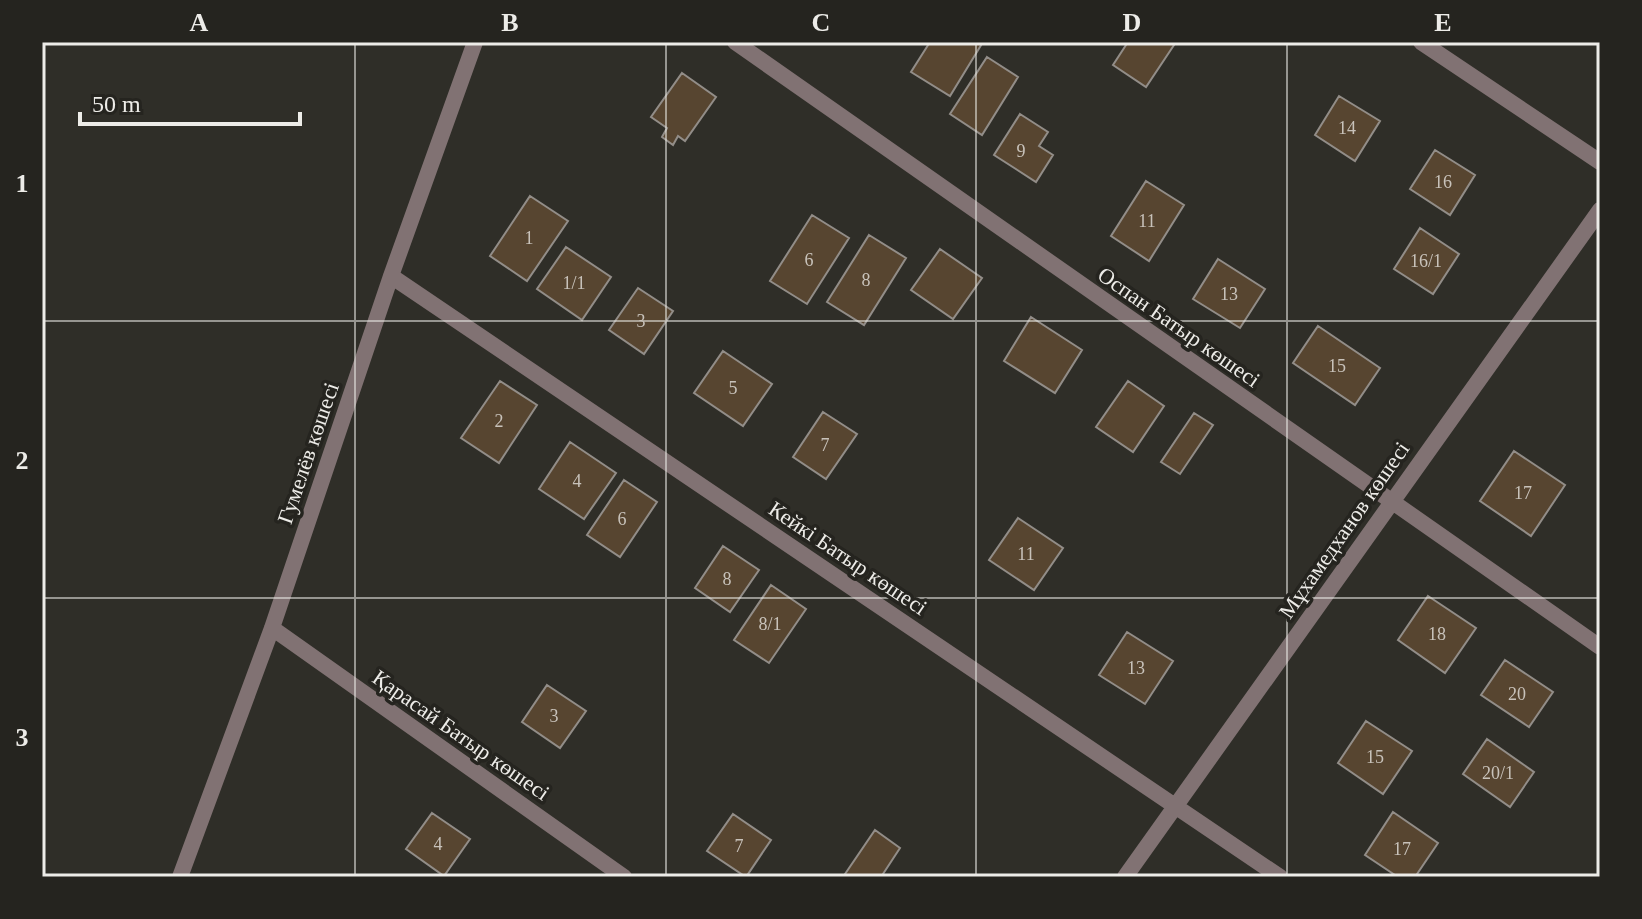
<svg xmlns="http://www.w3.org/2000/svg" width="1642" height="919" font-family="'Times New Roman',serif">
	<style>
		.building { fill: #574530; stroke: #928d88; stroke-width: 2 }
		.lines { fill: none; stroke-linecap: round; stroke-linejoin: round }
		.street { stroke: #817273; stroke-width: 16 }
		.grid { fill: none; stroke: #edece8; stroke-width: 2; stroke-opacity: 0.55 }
		.labels { text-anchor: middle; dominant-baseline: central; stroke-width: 7; stroke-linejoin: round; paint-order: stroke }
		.number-label { font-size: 18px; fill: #c8c2ba }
		.street-label { font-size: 22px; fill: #edece8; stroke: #25241f }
		.neatline { fill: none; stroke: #edece8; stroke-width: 3 }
		.grid-label { font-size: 26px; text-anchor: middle; font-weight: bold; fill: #edece8 }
	</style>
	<rect width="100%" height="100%" fill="#2f2e28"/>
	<path class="building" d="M 930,42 L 983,42 L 950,96 L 911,72 Z
		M 1128,42 L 1176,42 L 1146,87 L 1113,65 Z
		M 987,57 L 1018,77 L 982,135 L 950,114 Z
		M 682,73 L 716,97 L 685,141 L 678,136 L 673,145 L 662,137 L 667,128 L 651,117 Z
		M 1339,96 L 1380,121 L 1355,161 L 1315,135 Z
		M 1020,114 L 1048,132 L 1039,146 L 1053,155 L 1036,182 L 994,155 Z
		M 1435,150 L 1475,175 L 1450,215 L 1410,189 Z
		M 1146,181 L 1184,205 L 1149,261 L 1111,236 Z
		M 530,196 L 568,221 L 527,281 L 490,256 Z
		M 812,215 L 849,238 L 807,304 L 770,281 Z
		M 1420,228 L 1459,254 L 1433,294 L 1394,269 Z
		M 869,235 L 906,258 L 864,325 L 827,302 Z
		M 566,247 L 611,277 L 582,320 L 537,289 Z
		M 940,249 L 982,278 L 953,319 L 911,290 Z
		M 1218,259 L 1265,289 L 1240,328 L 1193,299 Z
		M 638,288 L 673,311 L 644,354 L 609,330 Z
		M 1031,317 L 1082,350 L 1055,393 L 1004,361 Z
		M 1318,326 L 1380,368 L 1355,405 L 1293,363 Z
		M 723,351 L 772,384 L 743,426 L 694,393 Z
		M 500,381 L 537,405 L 499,463 L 461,438 Z
		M 1128,381 L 1164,406 L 1133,452 L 1096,427 Z
		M 823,412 L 857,434 L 826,479 L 793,457 Z
		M 1194,413 L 1213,425 L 1180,474 L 1161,462 Z
		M 570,442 L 616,473 L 584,519 L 539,489 Z
		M 1514,451 L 1565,485 L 1531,536 L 1480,501 Z
		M 624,480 L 657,502 L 620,557 L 587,535 Z
		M 1018,518 L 1063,548 L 1034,590 L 989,560 Z
		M 723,546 L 759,570 L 730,612 L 695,588 Z
		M 771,585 L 806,609 L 769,663 L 734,640 Z
		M 1428,596 L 1476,628 L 1445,673 L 1398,640 Z
		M 1127,632 L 1173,661 L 1145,704 L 1099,675 Z
		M 1505,660 L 1553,692 L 1529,727 L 1481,695 Z
		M 547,685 L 586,711 L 560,748 L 522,722 Z
		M 1366,721 L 1412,751 L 1383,794 L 1338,763 Z
		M 1487,739 L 1534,772 L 1510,807 L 1463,774 Z
		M 1393,812 L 1438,843 L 1415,877 L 1398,877 L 1365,855 Z
		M 432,813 L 470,839 L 444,876 L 406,849 Z
		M 733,814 L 771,840 L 746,877 L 707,851 Z
		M 875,830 L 900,848 L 881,877 L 843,877 Z"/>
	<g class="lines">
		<path class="street" d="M 735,42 L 1600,647
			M 1421,42 L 1600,162
			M 391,276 L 1280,877
			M 272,628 L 624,877
			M 180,877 L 272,628 L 391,276 L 475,42
			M 1125,877 L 1600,210"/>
	</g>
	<path class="grid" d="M 355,42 L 355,877M 666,42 L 666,877M 976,42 L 976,877M 1287,42 L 1287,877M 42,321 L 1600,321M 42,598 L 1600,598"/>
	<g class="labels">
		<g class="number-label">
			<text x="1347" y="128">14</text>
			<text x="1021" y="151">9</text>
			<text x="1443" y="182">16</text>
			<text x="1147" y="221">11</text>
			<text x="529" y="238">1</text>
			<text x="809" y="260">6</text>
			<text x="1426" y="261">16/1</text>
			<text x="866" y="280">8</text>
			<text x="574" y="283">1/1</text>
			<text x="1229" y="294">13</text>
			<text x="641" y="321">3</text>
			<text x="1337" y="366">15</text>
			<text x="733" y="388">5</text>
			<text x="499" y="421">2</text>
			<text x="825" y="445">7</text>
			<text x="577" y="481">4</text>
			<text x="1523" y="493">17</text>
			<text x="622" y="519">6</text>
			<text x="1026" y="554">11</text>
			<text x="727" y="579">8</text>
			<text x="770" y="624">8/1</text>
			<text x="1437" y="634">18</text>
			<text x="1136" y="668">13</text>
			<text x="1517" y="694">20</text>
			<text x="554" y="716">3</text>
			<text x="1375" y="757">15</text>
			<text x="1498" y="773">20/1</text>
			<text x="438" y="844">4</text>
			<text x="739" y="846">7</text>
			<text x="1402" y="849">17</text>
		</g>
		<g class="street-label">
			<text transform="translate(1179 327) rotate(35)">Оспан Батыр көшесі</text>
			<text transform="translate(308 453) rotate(-71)">Гумелёв көшесі</text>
			<text transform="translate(1344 530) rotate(-55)">Мұхамедханов көшесі</text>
			<text transform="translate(848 558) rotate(34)">Кейкі Батыр көшесі</text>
			<text transform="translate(461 735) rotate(35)">Қарасай Батыр көшесі</text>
		</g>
	</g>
	<rect width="1642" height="919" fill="none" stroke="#25241f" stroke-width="88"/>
	<path d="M80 112v12h220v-12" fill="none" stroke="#edece8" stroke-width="4"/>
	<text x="92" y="112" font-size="24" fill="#edece8" stroke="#25241f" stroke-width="6" paint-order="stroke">50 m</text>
	<rect x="44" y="44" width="1554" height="831" class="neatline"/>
	<g class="grid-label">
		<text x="199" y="31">A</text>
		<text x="510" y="31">B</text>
		<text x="821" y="31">C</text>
		<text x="1132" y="31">D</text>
		<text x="1443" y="31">E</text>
		<text x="22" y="192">1</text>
		<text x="22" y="469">2</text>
		<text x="22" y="746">3</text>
	</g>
</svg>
